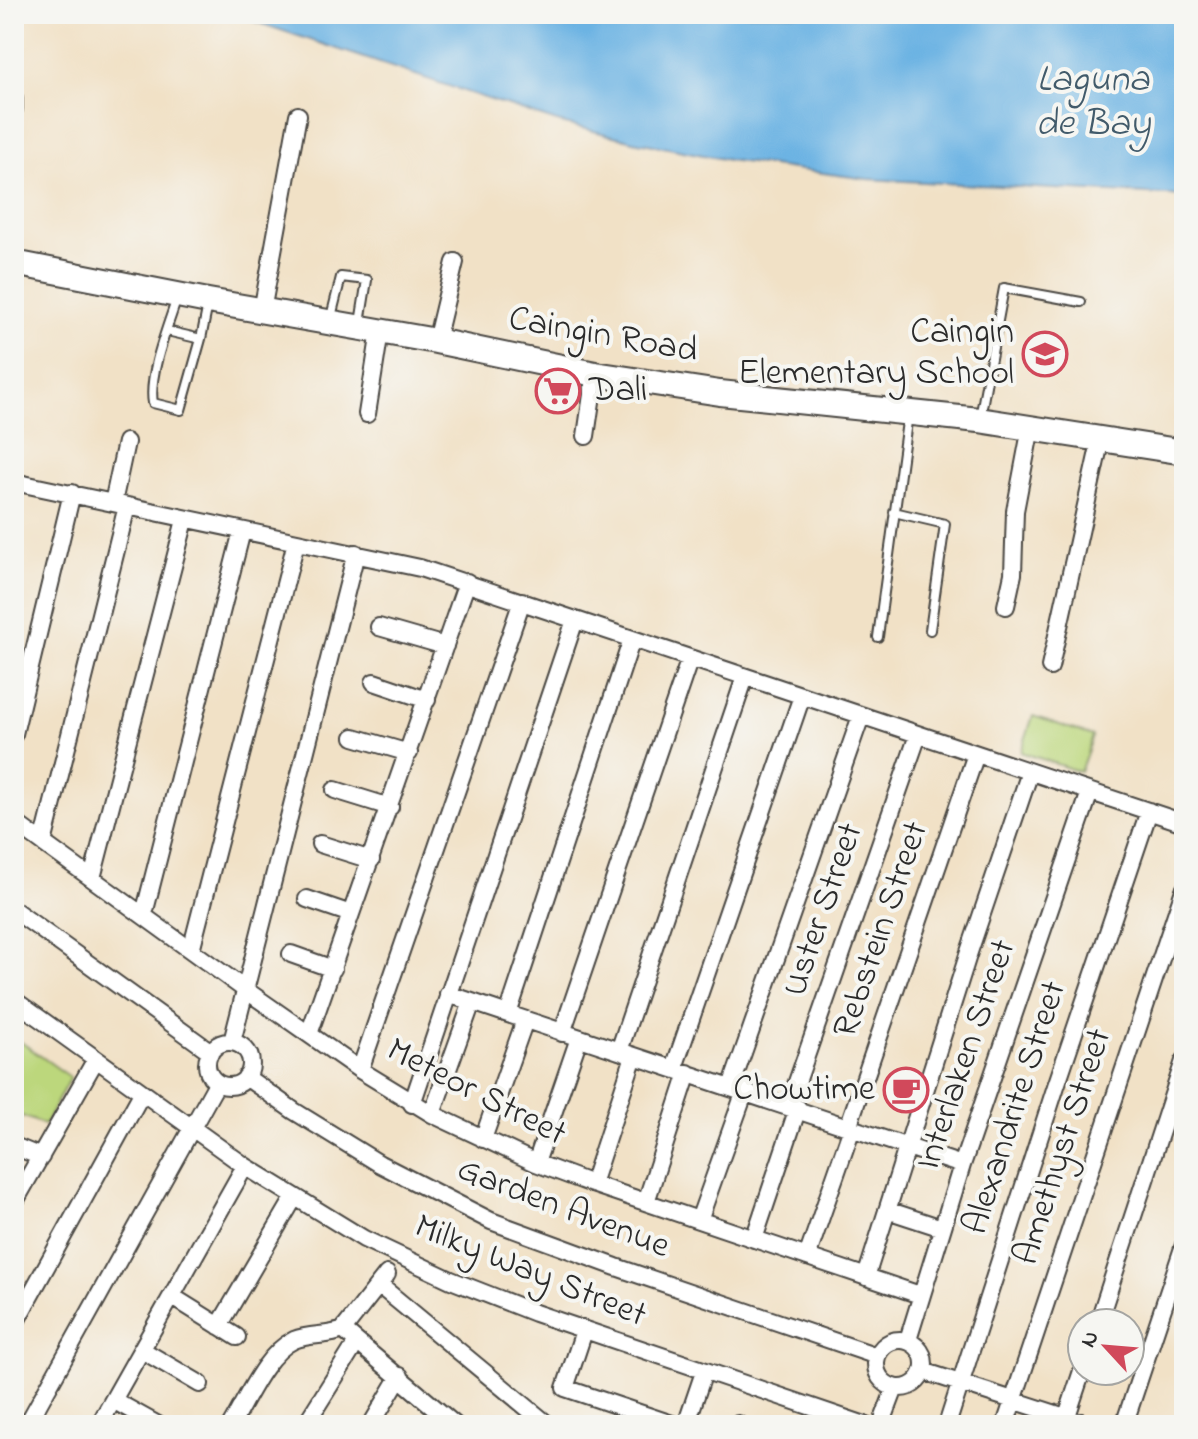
<svg xmlns="http://www.w3.org/2000/svg" width="1198" height="1439" font-family="'Indie Flower',sans-serif">
	<style>
		.green { fill: #bcd77c; stroke: #748154; stroke-width: 2 }
		.water { fill: #6cb3e3; stroke: #4c6f87; stroke-width: 2 }
		.lines { fill: none; stroke-linecap: round; stroke-linejoin: round }
		.lane-casing { stroke: #494642; stroke-width: 12 }
		.street-casing { stroke: #494642; stroke-width: 20 }
		.secondary-casing { stroke: #494642; stroke-width: 28 }
		.lane { stroke: #fff; stroke-width: 8 }
		.street { stroke: #fff; stroke-width: 16 }
		.secondary { stroke: #fff; stroke-width: 24 }
		.labels { text-anchor: middle; dominant-baseline: central; stroke-width: 8; stroke-linejoin: round; paint-order: stroke }
		.poi-label { font-size: 36px; fill: #2b2b2b; stroke: #f6f6f2; text-anchor: end }
		.street-label { font-size: 36px; fill: #2b2b2b; stroke: #f6f6f2 }
		.water-label { font-size: 38px; font-style: italic; fill: #425b6b; stroke: #f6f6f2 }
	</style>
	<rect width="100%" height="100%" fill="#f6f6f2"/>
	<filter id="ink" filterUnits="userSpaceOnUse"><feTurbulence type="fractalNoise" baseFrequency=".0125" numOctaves="2"/><feDisplacementMap in="SourceGraphic" scale="16" xChannelSelector="R" yChannelSelector="G"/><feConvolveMatrix kernelMatrix="1 2 1 2 8 2 1 2 1" color-interpolation-filters="sRGB"/></filter>
	<filter id="wash" filterUnits="userSpaceOnUse"><feTurbulence type="fractalNoise" baseFrequency=".006" numOctaves="4" result="noise"/><feDisplacementMap in="SourceGraphic" scale="32" xChannelSelector="R" yChannelSelector="G"/><feGaussianBlur stdDeviation="1.8" result="paint"/><feColorMatrix in="noise" values="0 0 0 0 0 0 0 0 0 0 0 0 0 0 0 0 0 1.4 0 .05"/><feComposite in="paint" operator="in"/></filter>
	<g filter="url(#wash)">
		<rect width="100%" height="100%" fill="#f1e1c6"/>
		<path class="green" d="M 1033,716 L 1093,736 L 1080,772 L 1021,752 Z
			M 14,1037 L 70,1077 L 45,1125 L 14,1113 Z"/>
		<path class="water" d="M 232,14 L 1184,14 L 1184,196 L 867,179 L 728,160 L 638,142 L 557,122 Z"/>
	</g>
	<g filter="url(#ink)">
		<g class="lines">
			<g class="lane-casing">
				<path id="lane" d="M 330,321 L 341,277 L 367,280 L 360,323
					M 167,331 L 201,339 L 181,410 L 153,403 C 148,375 168,326 177,298
					M 201,339 L 208,304
					M 980,418 L 1004,288 L 1081,302
					M 894,512 L 945,524 L 930,630
					M 878,637 L 908,414"/>
			</g>
			<g class="street-casing">
				<path id="street" d="M 14,98 L 14,109
					M 262,311 L 298,115
					M 436,341 L 455,262
					M 367,414 L 380,331
					M 586,436 L 595,374
					M 14,482 L 420,568 L 1184,823
					M 113,503 L 126,442
					M 1006,606 L 1013,574 L 1015,511 L 1031,427
					M 379,627 L 445,646
					M 1050,667 L 1101,438
					M 374,682 L 427,700
					M 14,734 L 72,493
					M 354,737 L 409,753
					M 335,790 L 390,807
					M 14,822 L 247,991 L 360,1070 L 432,1114 L 536,1163 L 592,1184 L 920,1295
					M 43,843 L 127,506
					M 320,844 L 371,860
					M 92,878 L 185,520
					M 307,899 L 351,914
					M 14,910 L 211,1052
					M 144,914 L 242,531
					M 191,950 L 296,542
					M 291,954 L 333,969
					M 448,994 L 962,1165
					M 14,1000 L 245,1166 L 364,1239 L 451,1280 L 535,1313 L 865,1425
					M 508,1014 L 632,639
					M 562,1033 L 690,658
					M 309,1034 L 467,582
					M 232,1042 L 356,553
					M207 1064a22 22 0 1 1 44 0a22 22 0 1 1-44 0Z
					M 619,1051 L 745,677
					M 674,1068 L 802,696
					M 360,1070 L 522,601
					M 246,1077 L 294,1111 L 380,1164 L 491,1221 L 616,1267 L 877,1356
					M 731,1087 L 861,716
					M 412,1104 L 575,620
					M 789,1105 L 918,735
					M 432,1114 L 472,1002
					M 848,1127 L 976,754
					M 483,1139 L 525,1020
					M 14,1146 L 41,1157
					M 536,1163 L 579,1038
					M 592,1184 L 634,1056
					M 646,1202 L 688,1073
					M 14,1203 L 96,1059
					M 887,1210 L 942,1228
					M 699,1220 L 745,1091
					M 754,1239 L 798,1108
					M 807,1257 L 852,1128
					M 866,1277 L 969,952 L 1030,772
					M 379,1285 L 548,1425
					M 173,1297 L 237,1337
					M 1098,1323 L 1184,1061
					M 14,1325 L 142,1093
					M 219,1326 L 294,1198
					M 343,1330 L 455,1425
					M 584,1331 L 565,1388 L 675,1425
					M876 1364a24 24 0 1 1 48 0a24 24 0 1 1-48 0Z
					M 908,1340 L 962,1165 L 1090,792
					M 142,1350 L 200,1384
					M 923,1371 L 1090,1425
					M 113,1400 L 158,1425
					M 27,1425 L 217,1083
					M 99,1425 L 245,1166
					M 231,1425 C 247,1398 266,1353 294,1340 C 311,1333 327,1337 343,1330 L 387,1274
					M 305,1425 L 357,1342
					M 371,1425 L 400,1376
					M 686,1425 L 704,1372
					M 737,1425 L 738,1424
					M 881,1425 L 895,1388
					M 947,1425 L 1056,1086 L 1149,811
					M 1005,1425 L 1184,890
					M 1064,1425 L 1082,1371
					M 1124,1425 L 1184,1245"/>
			</g>
			<g class="secondary-casing">
				<path id="secondary" d="M 14,263 L 208,301 L 436,341 L 595,374 L 720,393 L 979,420 L 1184,452"/>
			</g>
			<use href="#lane" class="lane"/>
			<use href="#street" class="street"/>
			<use href="#secondary" class="secondary"/>
		</g>
	</g>
	<defs>
		<g id="school-ring" transform="scale(2.3)"><circle r="9.5" fill="#f6f6f2" stroke="#d1495b" stroke-width="1.5"/><path d="M0-5L7-2L0 1L-7-2ZM-4 1L0 2.5L4 1V4Q0 6-4 4Z" fill="#d1495b"/></g>
		<g id="supermarket-ring" transform="scale(2.3)"><circle r="9.5" fill="#f6f6f2" stroke="#d1495b" stroke-width="1.5"/><path d="M-6-5.5h2.5l.6 2H6L4.5 2H-2.5L-4.4-4H-6ZM-1.5 3.2a1.3 1.3 0 1 0 .1 0ZM3 3.2a1.3 1.3 0 1 0 .1 0Z" fill="#d1495b"/></g>
		<g id="cafe-ring" transform="scale(2.3)"><circle r="9.5" fill="#f6f6f2" stroke="#d1495b" stroke-width="1.5"/><path d="M-5.5-4.5H6V0H3Q3 3.5 0 3.5H-2.5Q-5.5 3.5-5.5 0ZM3-3.2v2h1.7v-2ZM-6 4.5H4V6H-6Z" fill="#d1495b"/></g>
	</defs>
	<g fill-rule="evenodd">
		<use href="#school-ring" x="1045" y="354"/>
		<use href="#supermarket-ring" x="558" y="391"/>
		<use href="#cafe-ring" x="906" y="1090"/>
	</g>
	<g class="labels">
		<g class="poi-label">
			<text x="1014" y="333">Caingin<tspan x="1014" dy="41">Elementary School</tspan></text>
			<text x="589" y="391" text-anchor="start">Dali</text>
			<text x="875" y="1090">Chowtime</text>
		</g>
		<g class="street-label">
			<text transform="translate(603 336) rotate(10)">Caingin Road</text>
			<text transform="translate(824 910) rotate(-71)">Uster Street</text>
			<text transform="translate(882 930) rotate(-71)">Rebstein Street</text>
			<text transform="translate(967 1055) rotate(-71)">Interlaken Street</text>
			<text transform="translate(476 1093) rotate(27)">Meteor Street</text>
			<text transform="translate(1016 1108) rotate(-72)">Alexandrite Street</text>
			<text transform="translate(1064 1147) rotate(-72)">Amethyst Street</text>
			<text transform="translate(563 1209) rotate(21)">Garden Avenue</text>
			<text transform="translate(530 1272) rotate(22)">Milky Way Street</text>
		</g>
		<g class="water-label">
			<text x="1093" y="81">Laguna<tspan x="1093" dy="44">de Bay</tspan></text>
		</g>
	</g>
	<rect width="1198" height="1439" fill="none" stroke="#f6f6f2" stroke-width="48"/>
	<g transform="translate(1106 1347) rotate(296)"><circle r="38" fill="#f6f6f2" stroke="#a5a5a2" stroke-width="2"/>
	<path d="M0-6L14 30L0 20L-14 30Z" fill="#d1495b"/>
	<text y="-12" font-size="22" font-weight="bold" text-anchor="middle" fill="#2b2b2b">N</text>
	</g>
</svg>
